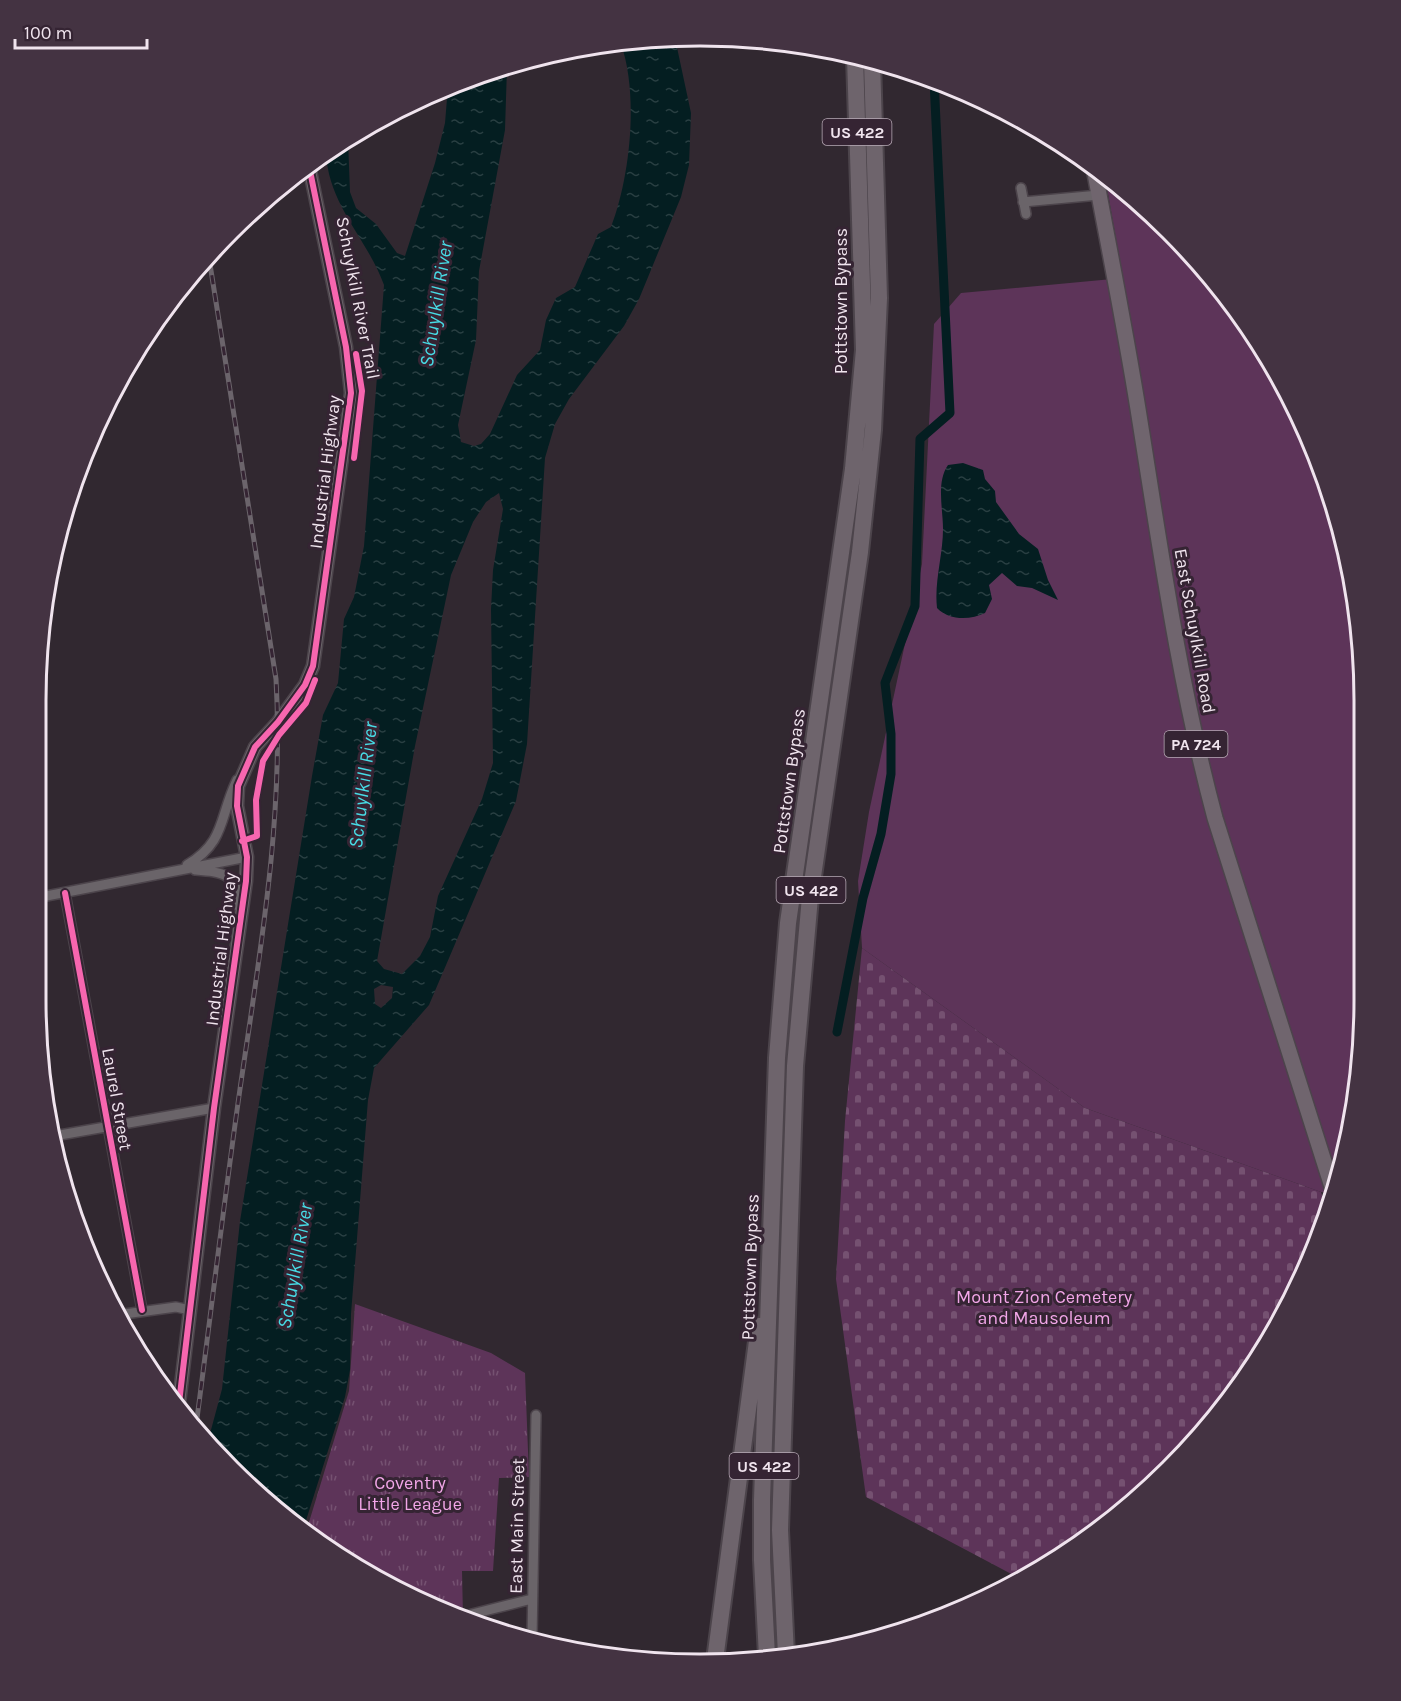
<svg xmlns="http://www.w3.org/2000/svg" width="1401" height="1701" font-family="Karla,sans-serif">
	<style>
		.grass { fill: #5d3459 }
		.cemetery { fill: url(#cemetery-stones) }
		.park { fill: url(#park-tufts) }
		.water { fill: url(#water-ripples); fill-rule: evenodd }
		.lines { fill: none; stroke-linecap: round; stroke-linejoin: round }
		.canal { stroke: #041e21; stroke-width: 9 }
		.minor-casing { stroke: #4c444b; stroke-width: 12 }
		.tertiary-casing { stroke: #4c444b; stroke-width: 15 }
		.primary-casing { stroke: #4c444b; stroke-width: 18 }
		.motorway-casing { stroke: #4c444b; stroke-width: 20 }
		.minor { stroke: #6a6469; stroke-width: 9 }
		.tertiary { stroke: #6a6469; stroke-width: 12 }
		.primary { stroke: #70656e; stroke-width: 15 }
		.motorway { stroke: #6e646c; stroke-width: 16 }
		.rail-casing { stroke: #6b646b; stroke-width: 5 }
		.rail { stroke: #352433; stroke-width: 3; stroke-dasharray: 9; stroke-linecap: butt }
		.cycleway-casing { stroke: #352433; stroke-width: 10 }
		.cycleway { stroke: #f766af; stroke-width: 6 }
		.labels { text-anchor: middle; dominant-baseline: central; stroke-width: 6; stroke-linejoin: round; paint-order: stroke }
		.shield { fill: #352433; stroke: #b8aab6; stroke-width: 1.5 }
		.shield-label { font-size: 16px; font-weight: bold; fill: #f0e4ee }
		.street-label { font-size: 18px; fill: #f0e4ee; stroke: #352433 }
		.park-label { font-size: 18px; fill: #f2a6e8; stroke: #352433 }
		.water-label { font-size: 20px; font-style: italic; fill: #47dbe5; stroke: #352433 }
		.rim { fill: none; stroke: #f0e4ee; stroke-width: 3 }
	</style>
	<defs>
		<pattern id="cemetery-stones" width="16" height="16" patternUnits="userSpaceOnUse" patternTransform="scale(1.5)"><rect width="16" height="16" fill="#5d3459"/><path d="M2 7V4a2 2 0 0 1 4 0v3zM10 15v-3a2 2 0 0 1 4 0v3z" fill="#755171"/></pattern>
		<pattern id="park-tufts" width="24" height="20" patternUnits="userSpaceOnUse" patternTransform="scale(1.5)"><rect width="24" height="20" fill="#5d3459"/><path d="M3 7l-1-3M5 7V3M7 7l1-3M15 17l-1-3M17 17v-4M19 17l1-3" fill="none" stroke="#755171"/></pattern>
		<pattern id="water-ripples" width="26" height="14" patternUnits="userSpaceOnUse" patternTransform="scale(1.5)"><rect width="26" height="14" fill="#041e21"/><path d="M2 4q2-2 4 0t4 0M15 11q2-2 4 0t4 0" fill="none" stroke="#293f42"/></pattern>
	</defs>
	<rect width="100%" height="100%" fill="#312830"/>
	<path class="grass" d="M 1105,177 L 1170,230 L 1253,331 L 1314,446 L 1352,571 L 1365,700 L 1364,1044 L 1334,1194 L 1321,1192 L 1085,1108 L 862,948 L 858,881 L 869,812 L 922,564 L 934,324 L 961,293 L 1123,278 Z"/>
	<path class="cemetery" d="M 862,948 L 1085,1108 L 1321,1192 L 1329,1216 L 1276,1332 L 1200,1439 L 1070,1553 L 1021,1579 L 866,1497 L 836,1279 L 845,1121 Z"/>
	<path class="park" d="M 355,1304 L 491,1353 L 525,1373 L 529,1477 L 499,1478 L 493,1571 L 462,1571 L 463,1618 L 332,1553 L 306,1532 L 349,1391 Z"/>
	<path class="water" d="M 675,38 L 691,113 L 689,165 L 681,197 L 639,299 L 624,326 L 569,399 L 555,424 L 545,458 L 527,744 L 516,801 L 429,1005 L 374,1068 L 368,1100 L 351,1314 L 350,1370 L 345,1397 L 303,1530 L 230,1470 L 208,1441 L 222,1389 L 240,1221 L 312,776 L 323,715 L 338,683 L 344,619 L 354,597 L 364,546 L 384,285 C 367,238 328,205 326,152 L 348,139 L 350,192 L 356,208 L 376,224 L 397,253 L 405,256 L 435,163 L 445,123 L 448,86 L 507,68 L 505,130 L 479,271 L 476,340 L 458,425 L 461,442 L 474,446 L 481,444 L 490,434 L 517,375 L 540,350 L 546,320 L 556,298 L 575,287 L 598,234 L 611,227 C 630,178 639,95 621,44 ZM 499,493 L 503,509 L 493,570 L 491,609 L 493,763 L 482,799 L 438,896 L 430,937 L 420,956 L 402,974 L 384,969 L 377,961 L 415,746 L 451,575 L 473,522 L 486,502 ZM 381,985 L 393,987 L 392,998 L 381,1008 L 375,1004 L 374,989 Z
		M 963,463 L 983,470 L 985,479 L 995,491 L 996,502 L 1019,534 L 1038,549 L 1048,580 L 1058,600 L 1032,588 L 1017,586 L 1002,573 L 989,585 L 992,599 L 985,613 C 971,620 949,621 937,608 C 934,582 943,555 943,529 C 943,509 936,482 948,465 Z"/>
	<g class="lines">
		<path class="canal" d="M 837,1032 L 863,898 L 881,834 L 891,774 L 891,734 L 885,683 L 915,606 L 920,439 L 950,413 L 934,80"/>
		<g class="minor-casing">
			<path id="minor" d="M 1021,188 L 1026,214
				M 1023,202 L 1099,195
				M 187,865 C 226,842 219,817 237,780
				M 195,870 C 222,872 238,873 238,906
				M 65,893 L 142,1310
				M 36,898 L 247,857
				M 54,1136 L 214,1108
				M 117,1315 L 176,1307 L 190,1310
				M 460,1617 L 532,1599
				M 532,1639 L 536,1415"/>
		</g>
		<g class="tertiary-casing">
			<path id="tertiary" d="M 179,1403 L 214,1108 L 246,881 L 247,857 L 237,806 L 238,786 L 255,747 L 278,722 L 305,685 L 313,666 L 351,393 L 346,347 L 309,166"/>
		</g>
		<g class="primary-casing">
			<path id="primary" d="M 1094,168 C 1109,248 1125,328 1138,409 C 1160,546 1179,684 1215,818 L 1334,1193"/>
		</g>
		<g class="motorway-casing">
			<path id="motorway" d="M 786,1655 L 780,1530 L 795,1066 L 810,897 L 860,552 L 873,430 L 879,298 L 872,61
				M 767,1656 L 762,1560 L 762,1500 L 777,1058 L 788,923 L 853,469 L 864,350 L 855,56
				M 715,1660 L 759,1326"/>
		</g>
		<use href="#minor" class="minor"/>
		<use href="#tertiary" class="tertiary"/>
		<use href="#primary" class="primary"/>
		<use href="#motorway" class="motorway"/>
		<g class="rail-casing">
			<path id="rail" d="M 196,1426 C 211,1313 224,1201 240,1089 C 260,952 284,818 276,679 L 209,258"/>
		</g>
		<use href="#rail" class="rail"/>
		<g class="cycleway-casing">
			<path id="cycleway" d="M 354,458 L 362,391 L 356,354
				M 242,841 L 257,836 L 256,800 L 263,761 L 279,735 L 306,703 L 315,680
				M 65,893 L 142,1310
				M 179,1403 L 214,1108 L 246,881 L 247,857 L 237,806 L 238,786 L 255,747 L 278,722 L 305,685 L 313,666 L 351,393 L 346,347 L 309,166"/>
		</g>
		<use href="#cycleway" class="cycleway"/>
	</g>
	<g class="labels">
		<g class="shield">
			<rect x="822.5" y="119" width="69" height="26" rx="4.5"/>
			<rect x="1164.5" y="731" width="63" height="26" rx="4.5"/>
			<rect x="776.5" y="877" width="69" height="26" rx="4.5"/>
			<rect x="729.5" y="1453" width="69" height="26" rx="4.5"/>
		</g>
		<g class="shield-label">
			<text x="857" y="132">US 422</text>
			<text x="1196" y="744">PA 724</text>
			<text x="811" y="890">US 422</text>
			<text x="764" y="1466">US 422</text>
		</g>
		<g class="street-label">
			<text transform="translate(358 298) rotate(79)">Schuylkill River Trail</text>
			<text transform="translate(841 301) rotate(-90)">Pottstown Bypass</text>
			<text transform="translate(325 472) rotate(-83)">Industrial Highway</text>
			<text transform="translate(1195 631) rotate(80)">East Schuylkill Road</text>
			<text transform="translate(789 781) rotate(-82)">Pottstown Bypass</text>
			<text transform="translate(221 949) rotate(-83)">Industrial Highway</text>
			<text transform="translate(117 1099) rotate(80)">Laurel Street</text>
			<text transform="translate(750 1267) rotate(-88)">Pottstown Bypass</text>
			<text transform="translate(517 1526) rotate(-89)">East Main Street</text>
		</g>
		<g class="park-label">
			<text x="1044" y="1297">Mount Zion Cemetery<tspan x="1044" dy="21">and Mausoleum</tspan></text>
			<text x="410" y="1483">Coventry<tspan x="410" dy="21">Little League</tspan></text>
		</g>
		<g class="water-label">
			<text transform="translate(436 304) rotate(-81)">Schuylkill River</text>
			<text transform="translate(363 785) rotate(-83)">Schuylkill River</text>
			<text transform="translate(295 1266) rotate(-80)">Schuylkill River</text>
		</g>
	</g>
	<path d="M0 0H1401V1701H0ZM700 46H700A654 654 0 0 1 1354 700V1000A654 654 0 0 1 700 1654H700A654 654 0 0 1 46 1000V700A654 654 0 0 1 700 46Z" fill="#443342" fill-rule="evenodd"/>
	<path class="rim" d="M700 46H700A654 654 0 0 1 1354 700V1000A654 654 0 0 1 700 1654H700A654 654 0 0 1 46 1000V700A654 654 0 0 1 700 46Z"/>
	<path d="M15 39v9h132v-9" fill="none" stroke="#f0e4ee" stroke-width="3"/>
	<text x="24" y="39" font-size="18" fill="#f0e4ee" stroke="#352433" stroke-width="4.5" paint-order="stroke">100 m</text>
</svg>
